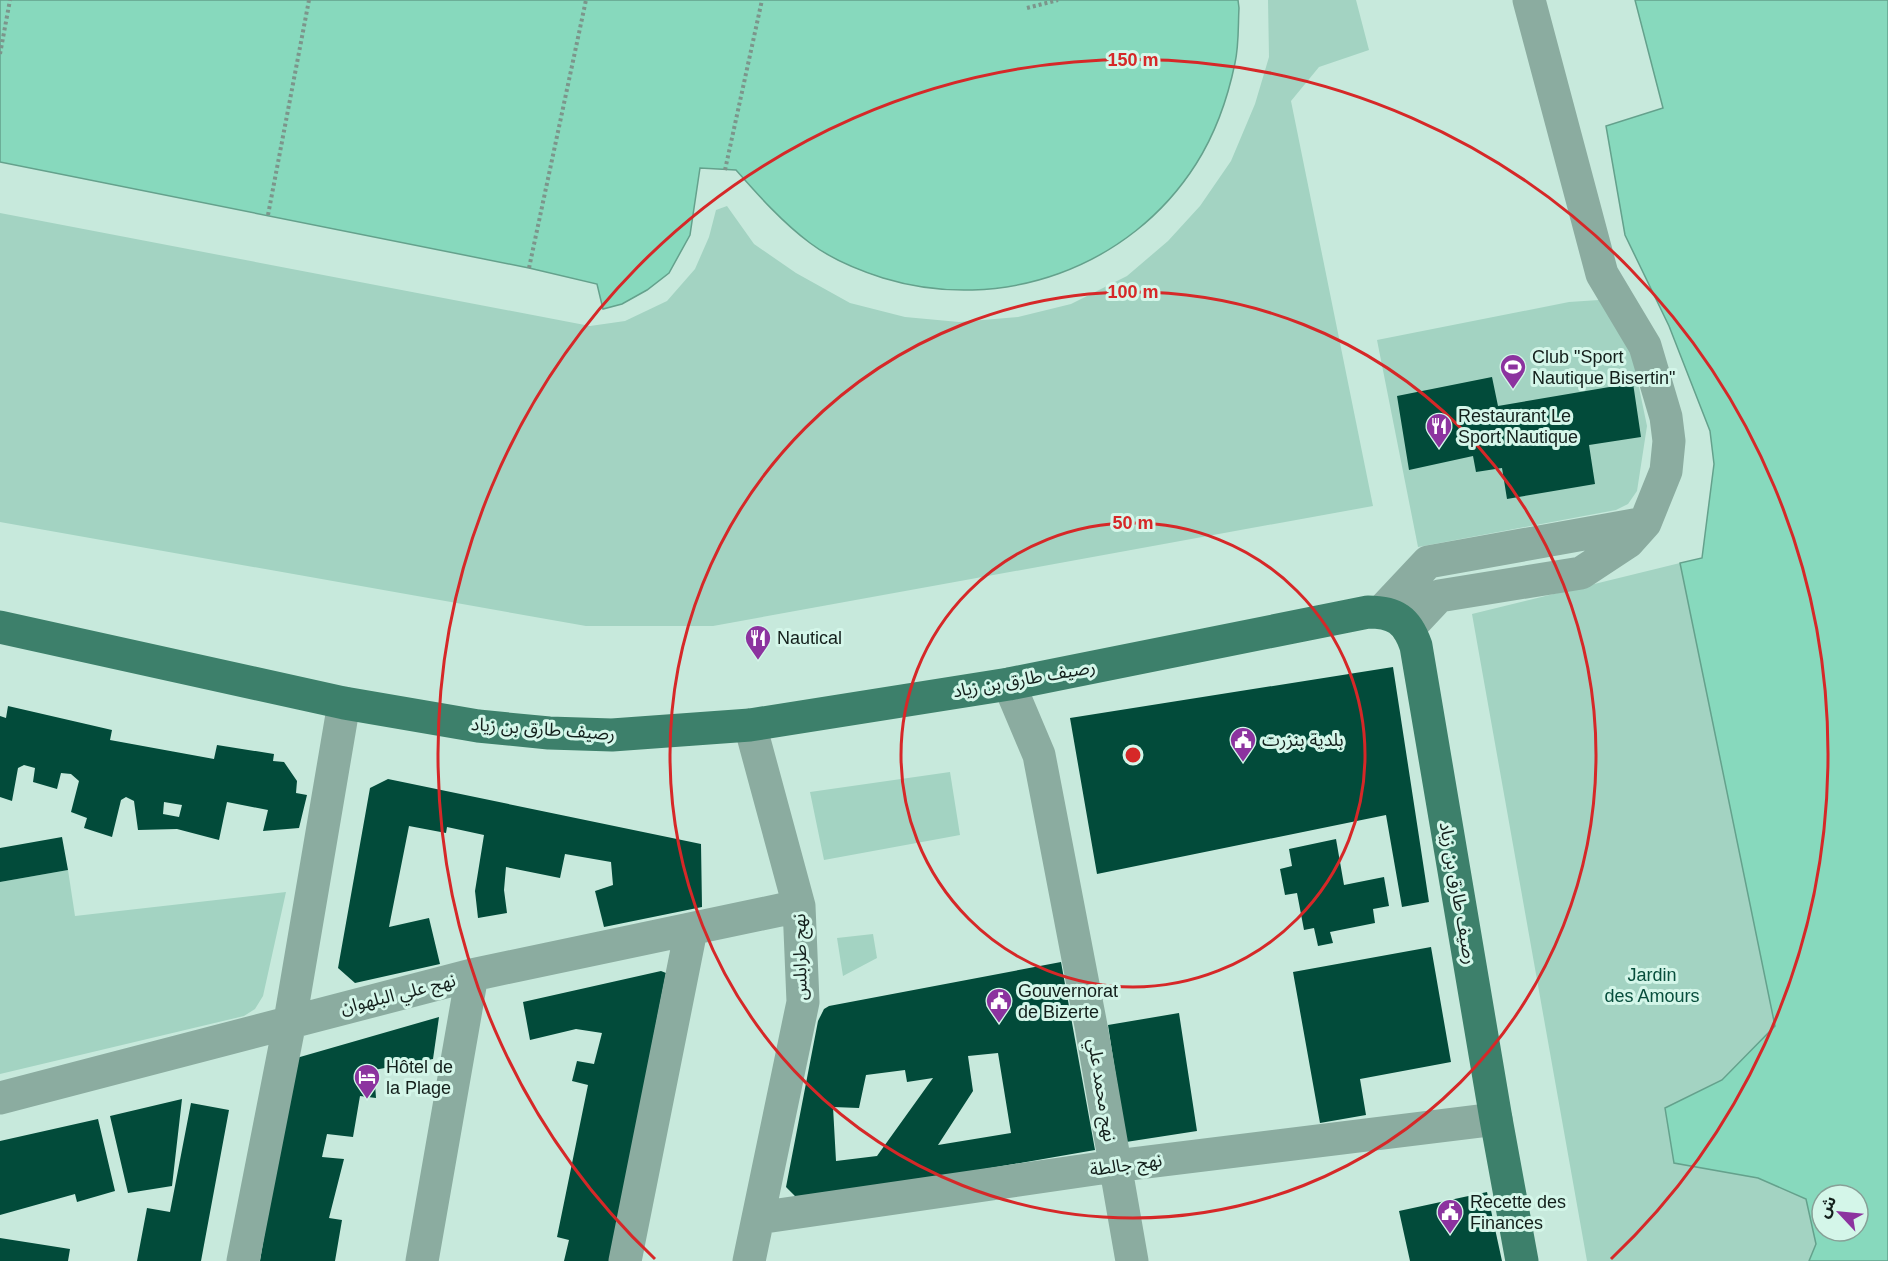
<svg xmlns="http://www.w3.org/2000/svg" width="1888" height="1261" font-family="Arial,'Noto Sans Arabic',sans-serif">
	<style>
		.green { fill: #a3d3c2 }
		.water { fill: #87d9bd; stroke: #64a18c; stroke-width: 1.5; fill-rule: evenodd }
		.building { fill: #024b3a; fill-rule: evenodd }
		.lines { fill: none; stroke-linecap: round; stroke-linejoin: round }
		.path { stroke: #7c958b; stroke-width: 4; stroke-dasharray: 3 3; stroke-linecap: butt }
		.minor { stroke: #8baca0; stroke-width: 33 }
		.major { stroke: #3d806b; stroke-width: 33 }
		.ring { fill: none; stroke: #d62828; stroke-width: 3 }
		.labels { text-anchor: middle; dominant-baseline: central; stroke-width: 6; stroke-linejoin: round; paint-order: stroke }
		.poi-label { font-size: 18px; fill: #131f1b; stroke: #d4f6e9; text-anchor: start }
		.street-label { font-size: 18px; fill: #131f1b; stroke: #d4f6e9 }
		.park-label { font-size: 18px; fill: #074e3c; stroke: #d4f6e9 }
		.centre { fill: #d62828; stroke: #d4f6e9; stroke-width: 3 }
		.ring-label { font-size: 18px; text-anchor: middle; font-weight: bold; fill: #d62828; stroke: #d4f6e9; stroke-width: 6; stroke-linejoin: round; paint-order: stroke }
	</style>
	<rect width="100%" height="100%" fill="#c7e9dc"/>
	<path class="green" d="M 1268,0 L 1356,0 L 1369,50 L 1319,67 L 1291,101 L 1373,506 L 713,626 L 586,626 L 0,522 L 0,213 L 590,326 L 625,321 L 667,301 L 695,269 L 709,237 L 716,210 L 727,206 L 754,244 L 796,273 L 850,303 L 905,317 L 959,322 L 1018,317 L 1071,304 L 1127,276 L 1168,241 L 1200,206 L 1231,161 L 1255,104 L 1269,57 Z
		M 1599,300 L 1632,354 L 1647,426 L 1637,491 L 1628,504 L 1616,510 L 1418,547 L 1377,340 L 1569,302 Z
		M 1680,563 L 1775,1026 L 1722,1080 L 1665,1108 L 1674,1163 L 1758,1178 L 1807,1199 L 1816,1244 L 1809,1261 L 1587,1261 L 1472,614 Z
		M 950,772 L 960,835 L 824,860 L 810,792 Z
		M 68,870 L 75,916 L 286,892 L 263,996 L 255,1009 L 244,1016 L 0,1074 L 0,882 Z
		M 873,934 L 877,958 L 843,976 L 837,938 Z"/>
	<path class="water" d="M 0,0 L 1238,0 L 1239,8 C 1238,26 1239,45 1235,63 C 1228,97 1215,134 1196,164 C 1130,268 1001,314 883,278 C 858,270 831,259 810,243 C 782,222 759,196 736,170 L 700,168 L 690,235 L 669,273 L 647,290 L 622,304 L 603,309 L 597,284 L 529,268 L 0,162 Z
		M 1635,0 L 1888,0 L 1888,1261 L 1809,1261 L 1816,1244 L 1806,1199 L 1758,1178 L 1674,1163 L 1665,1108 L 1722,1080 L 1775,1026 L 1680,563 L 1702,558 L 1714,464 L 1710,431 L 1669,326 L 1625,235 L 1606,126 L 1663,108 ZM 1822,1195 L 1858,1195 L 1858,1231 L 1822,1231 Z"/>
	<path class="building" d="M 1492,377 L 1498,406 L 1633,383 L 1641,437 L 1589,445 L 1595,484 L 1507,499 L 1502,468 L 1476,472 L 1473,456 L 1409,470 L 1397,396 Z
		M 1393,667 L 1429,902 L 1402,907 L 1386,815 L 1097,874 L 1070,718 Z
		M 8,706 L 112,730 L 110,740 L 214,759 L 217,745 L 274,754 L 273,761 L 284,762 L 297,781 L 296,793 L 307,795 L 299,828 L 263,831 L 268,810 L 227,802 L 219,840 L 177,829 L 138,830 L 134,801 L 126,797 L 121,800 L 112,837 L 84,828 L 87,818 L 71,812 L 79,781 L 71,774 L 61,773 L 57,789 L 33,782 L 35,768 L 24,765 L 18,768 L 12,801 L 0,797 L 0,716 L 6,718 ZM 164,802 L 182,805 L 179,817 L 163,814 Z
		M 388,779 L 701,844 L 702,907 L 604,927 L 595,891 L 613,885 L 611,862 L 565,854 L 560,878 L 506,867 L 504,890 L 507,913 L 478,918 L 475,891 L 484,835 L 447,827 L 446,833 L 409,826 L 389,927 L 429,918 L 440,964 L 355,983 L 338,968 L 370,788 Z
		M 62,837 L 68,870 L 0,882 L 0,848 Z
		M 1336,839 L 1344,885 L 1384,877 L 1389,906 L 1373,909 L 1375,923 L 1330,932 L 1333,943 L 1318,946 L 1314,928 L 1304,930 L 1297,893 L 1285,895 L 1280,869 L 1292,866 L 1289,849 Z
		M 1431,947 L 1451,1062 L 1360,1079 L 1366,1115 L 1320,1123 L 1293,972 Z
		M 1061,962 L 1095,1150 L 800,1201 L 786,1187 L 818,1021 L 824,1009 L 829,1006 ZM 998,1053 L 1011,1133 L 938,1145 L 973,1091 L 968,1056 ZM 905,1070 L 907,1082 L 933,1078 L 877,1156 L 836,1161 L 833,1107 L 859,1108 L 866,1075 Z
		M 661,971 L 666,973 L 610,1261 L 564,1261 L 569,1240 L 557,1237 L 588,1085 L 572,1081 L 577,1061 L 594,1064 L 602,1033 L 576,1029 L 530,1040 L 523,1002 Z
		M 1179,1013 L 1197,1131 L 1126,1142 L 1108,1025 Z
		M 439,1017 L 433,1059 L 374,1070 L 376,1098 L 360,1096 L 353,1137 L 327,1134 L 322,1157 L 344,1159 L 329,1218 L 342,1220 L 335,1261 L 260,1261 L 293,1059 Z
		M 182,1099 L 172,1186 L 128,1193 L 110,1116 Z
		M 191,1103 L 229,1110 L 201,1261 L 137,1261 L 147,1208 L 170,1212 Z
		M 98,1119 L 115,1191 L 77,1202 L 75,1194 L 0,1215 L 0,1141 Z
		M 1487,1192 L 1502,1261 L 1410,1261 L 1399,1211 Z
		M 0,1238 L 70,1249 L 68,1261 L 0,1261 Z"/>
	<g class="lines">
		<path class="path" d="M 1027,8 L 1058,0
			M 0,54 L 10,0
			M 725,170 L 762,0
			M 268,215 L 309,0
			M 529,268 L 586,0"/>
		<path class="minor" d="M 1381,612 L 1428,562 L 1645,523
			M 1408,629 L 1439,596 L 1581,573 L 1628,542 L 1645,523 L 1666,471 L 1669,441 L 1666,417 L 1645,346 L 1602,274 L 1529,0
			M 1009,684 L 1039,755 L 1091,1026 L 1132,1261
			M 0,1098 L 472,975 L 799,906
			M 758,1218 L 1115,1166 L 1496,1119
			M 243,1261 L 290,1021 L 344,703
			M 422,1261 L 472,975
			M 625,1261 L 691,930
			M 749,1261 L 803,1002 L 799,906 L 750,725"/>
		<path class="major" d="M 0,627 L 344,703 L 478,726 L 549,733 L 612,735 L 750,725 L 1009,684 L 1368,612 C 1395,612 1407,620 1416,646 L 1496,1119 L 1522,1261"/>
	</g>
	<g class="ring">
		<circle cx="1133" cy="755" r="232"/>
		<circle cx="1133" cy="755" r="463"/>
		<path d="M655 1259A695 695 0 1 1 1611 1259"/>
	</g>
	<defs>
		<g id="stadium-pin" transform="scale(1.35)"><path d="M0 17L-7.5 6A9.5 9.5 0 1 1 7.5 6Z" fill="#8c339f" stroke="#d4f6e9"/><path d="M0-5a6.5 5 0 1 0 0 10a6.5 5 0 1 0 0-10ZM-3.5-1.8h7v3.6h-7Z" fill="#fff"/></g>
		<g id="restaurant-pin" transform="scale(1.35)"><path d="M0 17L-7.5 6A9.5 9.5 0 1 1 7.5 6Z" fill="#8c339f" stroke="#d4f6e9"/><path d="M-5-6h1v4h1v-4h1v4h1v-4h1v5L-1.5 .5V6h-2V.5L-5-1ZM5-6V6H3V1.5H1.5Q1.5-4 5-6Z" fill="#fff"/></g>
		<g id="civic-pin" transform="scale(1.35)"><path d="M0 17L-7.5 6A9.5 9.5 0 1 1 7.5 6Z" fill="#8c339f" stroke="#d4f6e9"/><path d="M-.6-6.5H3V-4.5H.6V-3L4-1V1h2V6H-6V1h2V-1L-.6-3ZM-1.2 2.5V6h2.4V2.5Z" fill="#fff"/></g>
		<g id="hotel-pin" transform="scale(1.35)"><path d="M0 17L-7.5 6A9.5 9.5 0 1 1 7.5 6Z" fill="#8c339f" stroke="#d4f6e9"/><path d="M-6-4.5h1.5V1H6V5H4.5V3h-9V5H-6ZM-4 0a1.8 1.8 0 1 1 3.6 0ZM.5 0V-2.5h3Q6-2.5 6 0Z" fill="#fff"/></g>
	</defs>
	<g fill-rule="evenodd">
		<use href="#stadium-pin" x="1513" y="367"/>
		<use href="#restaurant-pin" x="1439" y="426"/>
		<use href="#restaurant-pin" x="758" y="638"/>
		<use href="#civic-pin" x="1243" y="740"/>
		<use href="#civic-pin" x="999" y="1001"/>
		<use href="#hotel-pin" x="367" y="1077"/>
		<use href="#civic-pin" x="1450" y="1212"/>
	</g>
	<g class="labels">
		<g class="poi-label">
			<text x="1532" y="357">Club "Sport<tspan x="1532" dy="21">Nautique Bisertin"</tspan></text>
			<text x="1458" y="416">Restaurant Le<tspan x="1458" dy="21">Sport Nautique</tspan></text>
			<text x="777" y="638">Nautical</text>
			<text x="1262" y="740">بلدية بنزرت</text>
			<text x="1018" y="991">Gouvernorat<tspan x="1018" dy="21">de Bizerte</tspan></text>
			<text x="386" y="1067">Hôtel de<tspan x="386" dy="21">la Plage</tspan></text>
			<text x="1470" y="1202">Recette des<tspan x="1470" dy="21">Finances</tspan></text>
		</g>
		<g class="street-label">
			<text transform="translate(1024 679) rotate(-10)">رصيف طارق بن زياد</text>
			<text transform="translate(543 729) rotate(4)">رصيف طارق بن زياد</text>
			<text transform="translate(1458 893) rotate(80)">رصيف طارق بن زياد</text>
			<text transform="translate(800 957) rotate(-91)">نهج طرابلس</text>
			<text transform="translate(398 994) rotate(-14)">نهج علي البلهوان</text>
			<text transform="translate(1102 1090) rotate(81)">نهج محمد علي</text>
			<text transform="translate(1126 1165) rotate(-8)">نهج جالطة</text>
		</g>
		<g class="park-label">
			<text x="1652" y="975">Jardin<tspan x="1652" dy="21">des Amours</tspan></text>
		</g>
	</g>
	<circle cx="1133" cy="755" r="9" class="centre"/>
	<g class="ring-label">
		<text x="1133" y="66">150 m</text>
		<text x="1133" y="298">100 m</text>
		<text x="1133" y="529">50 m</text>
	</g>
	<g transform="translate(1840 1213) rotate(296)"><circle r="28" fill="#d4f6e9" stroke="#87a097" stroke-width="1.5"/>
	<path d="M0-4.5L10 22L0 15L-10 22Z" fill="#8c339f"/>
	<text y="-9" font-size="16" font-weight="bold" text-anchor="middle" fill="#131f1b">ش</text>
	</g>
</svg>
